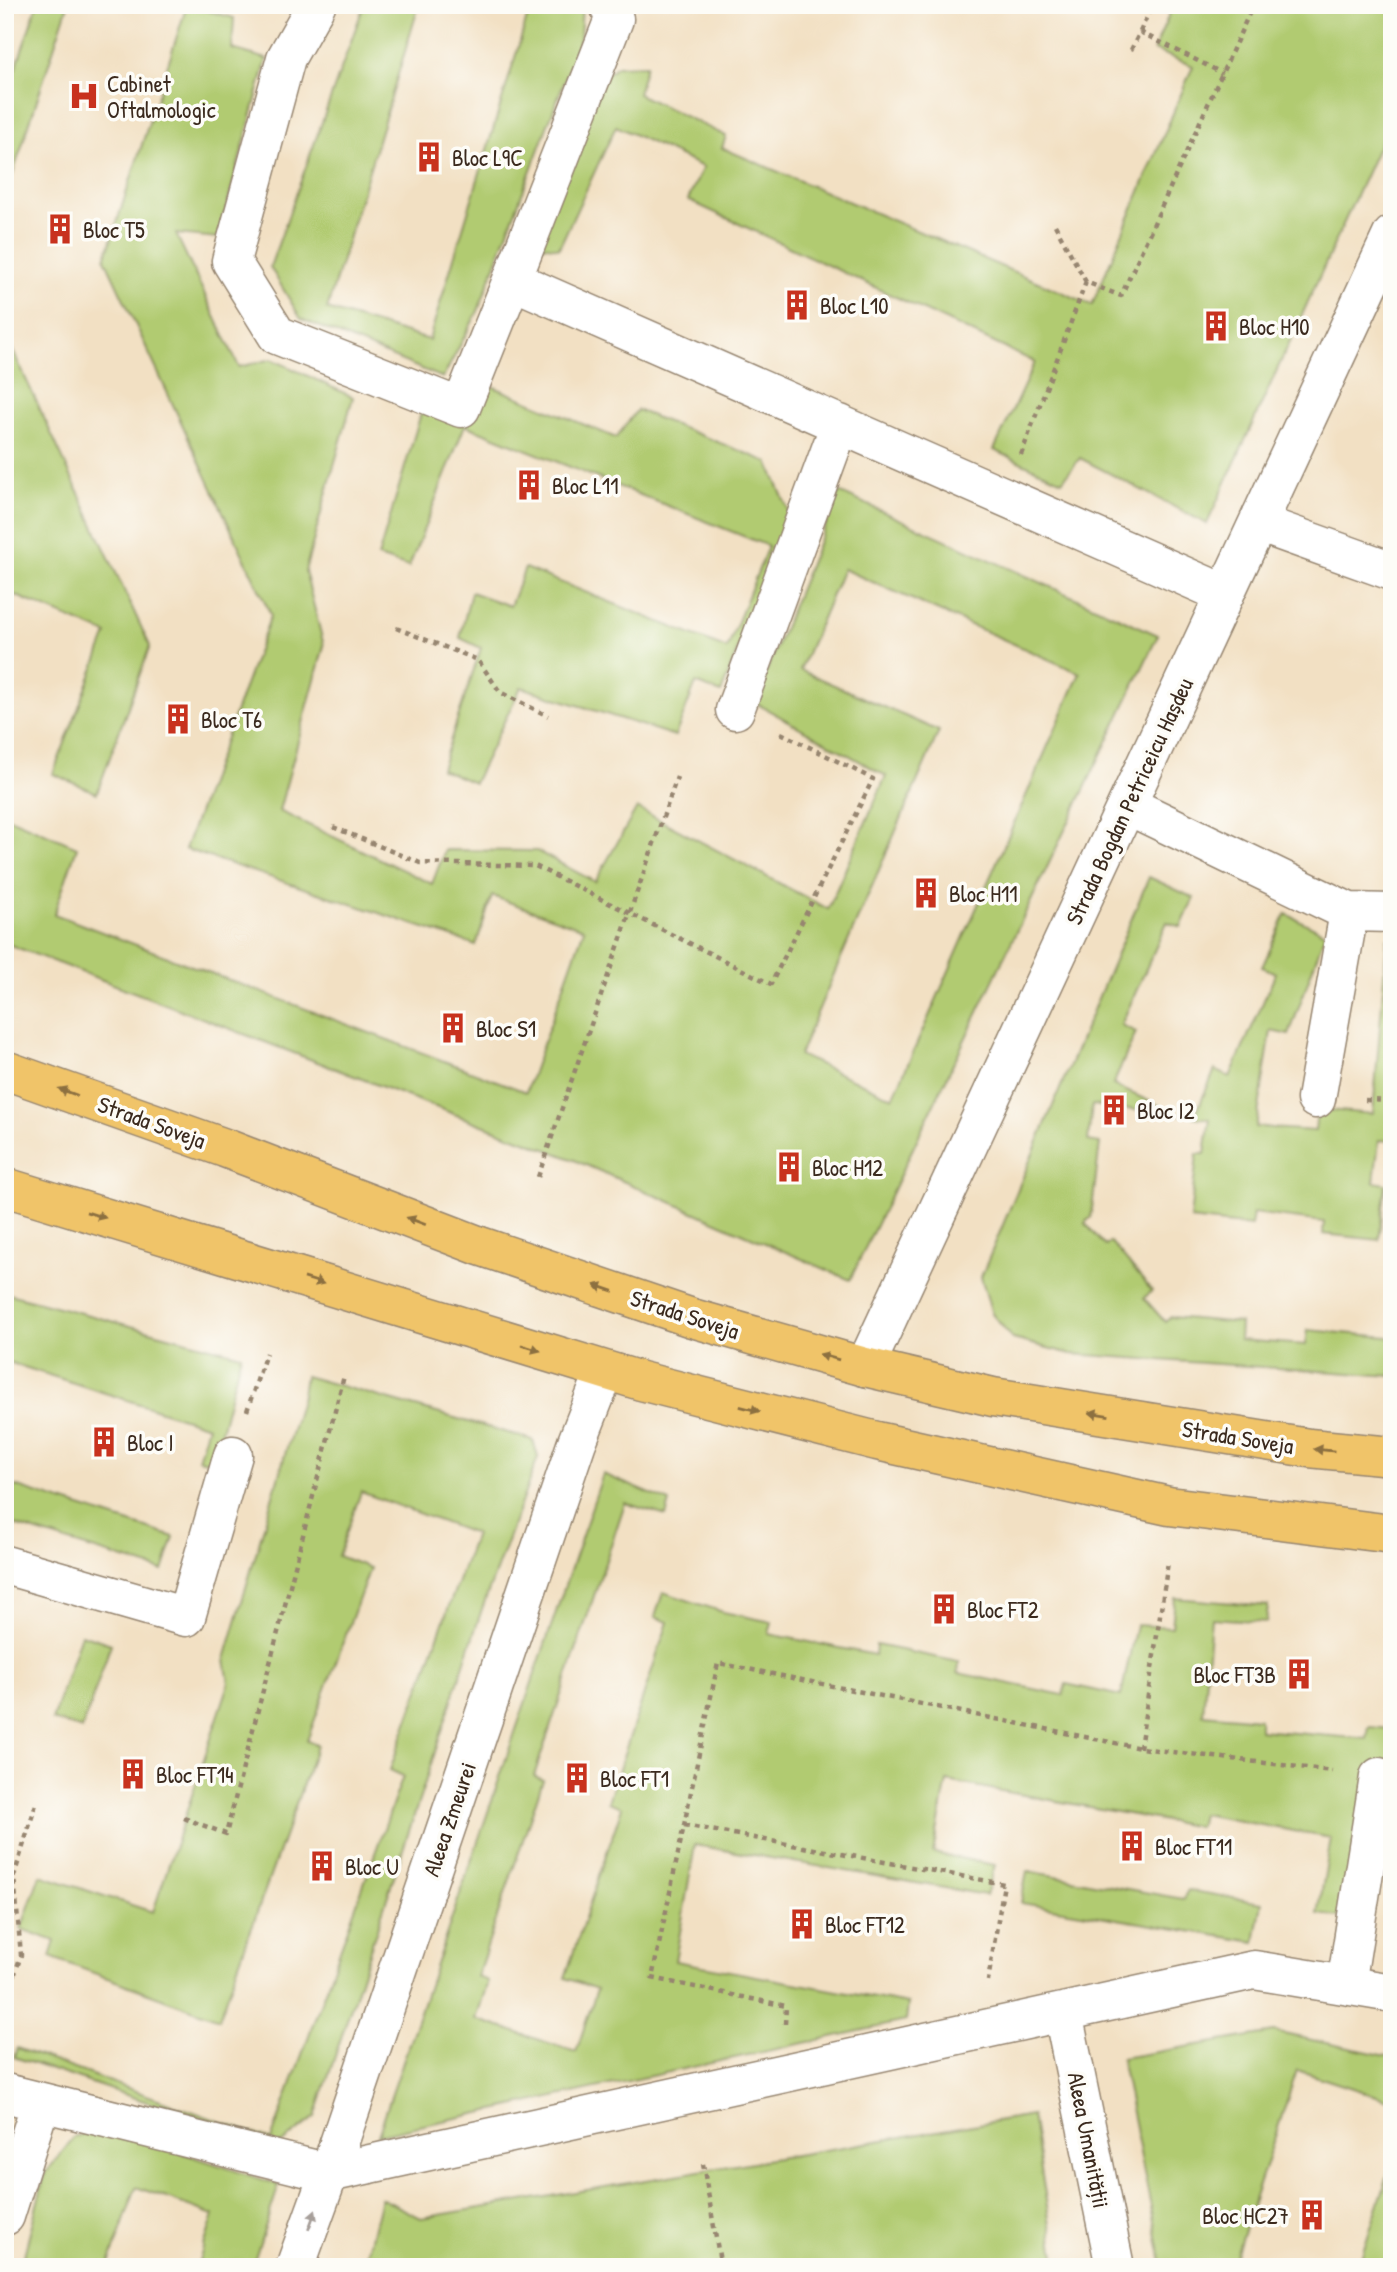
<svg xmlns="http://www.w3.org/2000/svg" width="1397" height="2272" font-family="'Patrick Hand',sans-serif">
	<style>
		.green { fill: #b1cb71; stroke: #767a48; stroke-width: 2; fill-rule: evenodd }
		.lines { fill: none; stroke-linecap: round; stroke-linejoin: round }
		.minor-casing { stroke: #968570; stroke-width: 41 }
		.major-casing { stroke: #968570; stroke-width: 41 }
		.path { stroke: #968570; stroke-width: 4.5; stroke-dasharray: 5 5; stroke-linecap: butt }
		.minor { stroke: #fff; stroke-width: 38 }
		.major { stroke: #f0c469; stroke-width: 38 }
		.oneway { fill: #8c6f40 }
		.oneway2 { fill: #a79f9a }
		.labels { text-anchor: middle; dominant-baseline: central; stroke-width: 7; stroke-linejoin: round; paint-order: stroke }
		.poi-label { font-size: 23px; fill: #3b2a1e; stroke: #fdfcf7; text-anchor: start }
		.street-label { font-size: 23px; fill: #3b2a1e; stroke: #fdfcf7 }
	</style>
	<rect width="100%" height="100%" fill="#fdfcf7"/>
	<filter id="ink" filterUnits="userSpaceOnUse"><feTurbulence type="fractalNoise" baseFrequency=".0143" numOctaves="2"/><feDisplacementMap in="SourceGraphic" scale="14" xChannelSelector="R" yChannelSelector="G"/><feConvolveMatrix kernelMatrix="1 2 1 2 8 2 1 2 1" color-interpolation-filters="sRGB"/></filter>
	<filter id="wash" filterUnits="userSpaceOnUse"><feTurbulence type="fractalNoise" baseFrequency=".00686" numOctaves="4" result="noise"/><feDisplacementMap in="SourceGraphic" scale="28" xChannelSelector="R" yChannelSelector="G"/><feGaussianBlur stdDeviation="1.57" result="paint"/><feColorMatrix in="noise" values="0 0 0 0 0 0 0 0 0 0 0 0 0 0 0 0 0 1.4 0 .05"/><feComposite in="paint" operator="in"/></filter>
	<g filter="url(#wash)">
		<rect width="100%" height="100%" fill="#f2e0c3"/>
		<path class="green" d="M 37,5 L 68,5 L 5,198 L 5,101 Z
			M 187,5 L 234,18 L 232,49 L 267,59 L 218,238 L 176,234 L 239,367 L 272,359 L 353,397 L 305,571 L 324,646 L 279,811 L 432,884 L 445,850 L 537,851 L 595,882 L 637,808 L 828,909 L 886,776 L 754,702 L 839,492 L 1158,635 L 850,1280 L 572,1159 L 5,943 L 7,817 L 77,847 L 54,914 L 526,1092 L 584,929 L 492,896 L 476,945 L 185,849 L 271,615 L 105,259 ZM 843,569 L 1080,673 L 893,1098 L 799,1055 L 939,731 L 800,670 Z
			M 364,5 L 419,5 L 327,309 L 429,340 L 531,5 L 582,5 L 580,39 L 478,311 L 443,378 L 301,319 L 270,267 Z
			M 1173,5 L 1392,5 L 1392,117 L 1207,524 L 1080,458 L 1062,481 L 994,450 L 1035,362 L 688,200 L 703,167 L 616,126 L 559,248 L 535,244 L 599,80 L 617,66 L 646,65 L 638,94 L 726,136 L 722,148 L 1092,305 L 1193,66 L 1154,50 Z
			M 5,334 L 150,646 L 97,793 L 53,774 L 107,634 L 5,591 Z
			M 489,385 L 616,438 L 637,410 L 768,462 L 790,514 L 721,693 L 696,683 L 675,736 L 521,687 L 474,783 L 441,769 L 481,648 L 460,638 L 471,592 L 510,606 L 525,568 L 727,649 L 768,546 L 465,425 L 409,567 L 378,557 L 422,410 Z
			M 1149,877 L 1194,898 L 1181,927 L 1167,922 L 1121,1025 L 1136,1032 L 1113,1085 L 1180,1115 L 1092,1105 L 1088,1141 L 1100,1143 L 1091,1217 L 1085,1223 L 1105,1246 L 1111,1242 L 1152,1291 L 1144,1298 L 1165,1322 L 1171,1317 L 1240,1323 L 1239,1340 L 1306,1345 L 1308,1330 L 1388,1337 L 1392,1339 L 1392,1376 L 1071,1354 L 1013,1339 L 992,1314 L 981,1277 Z
			M 1286,914 L 1325,933 L 1289,1035 L 1271,1031 L 1256,1127 L 1315,1131 L 1317,1109 L 1373,1114 L 1387,939 L 1392,939 L 1392,1141 L 1379,1140 L 1374,1182 L 1386,1184 L 1379,1240 L 1323,1234 L 1324,1222 L 1253,1213 L 1251,1226 L 1190,1219 L 1197,1154 L 1205,1154 L 1210,1119 L 1194,1117 L 1215,1070 L 1230,1077 L 1276,973 L 1262,967 Z
			M 5,1293 L 241,1355 L 213,1462 L 198,1459 L 208,1426 L 5,1361 Z
			M 305,1376 L 533,1440 L 538,1457 L 482,1609 L 315,2117 L 281,2144 L 271,2144 L 14,2057 L 17,2048 L 271,2140 L 403,1776 L 390,1770 L 475,1534 L 361,1492 L 338,1556 L 370,1568 L 307,1741 L 317,1745 L 219,2019 L 50,1957 L 55,1941 L 21,1929 L 40,1875 L 153,1912 L 229,1684 L 225,1659 L 301,1400 Z
			M 603,1474 L 670,1502 L 666,1516 L 625,1503 L 534,1776 L 543,1780 L 477,1977 L 488,1981 L 476,2019 L 576,2052 L 597,1989 L 565,1978 L 622,1807 L 608,1802 L 668,1622 L 655,1617 L 663,1592 L 723,1612 L 772,1622 L 769,1634 L 875,1655 L 876,1645 L 959,1662 L 958,1673 L 1063,1695 L 1066,1684 L 1121,1696 L 1136,1625 L 1172,1627 L 1175,1598 L 1268,1606 L 1266,1622 L 1211,1618 L 1203,1714 L 1259,1719 L 1259,1730 L 1367,1739 L 1369,1727 L 1392,1729 L 1392,1789 L 1339,1917 L 1318,1914 L 1331,1838 L 1202,1814 L 1199,1827 L 947,1781 L 933,1853 L 995,1865 L 986,1895 L 695,1845 L 675,1961 L 908,2004 L 906,2021 L 378,2135 Z
			M 5,1483 L 174,1537 L 163,1571 L 5,1522 Z
			M 81,1634 L 111,1644 L 82,1729 L 52,1720 Z
			M 1027,1871 L 1183,1899 L 1188,1890 L 1262,1903 L 1255,1942 L 1021,1903 Z
			M 1274,2032 L 1392,2057 L 1392,2101 L 1297,2070 L 1232,2267 L 1163,2267 L 1121,2058 Z
			M 1032,2115 L 1057,2267 L 364,2267 L 381,2198 L 421,2218 Z
			M 103,2127 L 279,2185 L 252,2267 L 197,2267 L 214,2215 L 136,2187 L 108,2267 L 21,2267 L 45,2174 L 74,2137 Z
			M 1392,2163 L 1392,2245 L 1386,2267 L 1358,2267 Z"/>
	</g>
	<g filter="url(#ink)">
		<g class="lines">
			<g class="minor-casing">
				<path id="minor" d="M 316,5 L 286,58 L 231,261 L 277,335 L 461,408 L 512,280 L 1225,594
					M 512,280 L 614,19 L 609,5
					M 1258,523 L 1392,571
					M 735,710 L 840,424
					M 1127,805 L 1349,912 L 1392,913
					M 1316,1099 L 1349,912
					M 865,1367 L 1392,235
					M 5,1565 L 186,1617 L 233,1455
					M 1346,1985 L 1379,1777
					M 1063,2013 L 1115,2267
					M 5,2093 L 329,2173 L 1254,1970 L 1392,1993
					M 5,2216 L 41,2102
					M 295,2267 L 329,2173 L 577,1442 L 605,1371"/>
			</g>
			<g class="major-casing">
				<path id="major" d="M 5,1070 L 225,1148 L 480,1246 L 692,1318 L 865,1367 L 993,1397 L 1309,1448 L 1392,1456
					M 5,1187 L 641,1381 L 877,1441 L 1169,1506 L 1392,1534"/>
			</g>
			<path class="path" d="M 1140,32 L 1152,5
				M 1131,50 L 1140,32 L 1222,73
				M 1055,225 L 1086,282 L 1121,296 L 1253,5
				M 1021,455 L 1086,282
				M 396,628 L 478,660 L 500,692 L 548,716
				M 333,827 L 420,863 L 535,866 L 771,984 L 873,779 L 777,731
				M 1365,1100 L 1392,1101
				M 538,1177 L 677,777
				M 247,1411 L 266,1353
				M 1140,1748 L 1168,1562
				M 184,1818 L 226,1834 L 344,1376
				M 684,1825 L 1004,1884 L 988,1981
				M 5,2004 L 21,1955 L 14,1876 L 36,1804
				M 785,2024 L 786,2006 L 652,1978 L 718,1663 L 1140,1748 L 1332,1771
				M 703,2164 L 721,2267"/>
			<use href="#minor" class="minor"/>
			<use href="#major" class="major"/>
		</g>
		<defs><path id="oneway-solid" d="M-6-.8H1V-3.2L6.5 0L1 3.2V.8H-6Z" transform="scale(1.75)"/></defs>
		<g class="oneway">
			<use href="#oneway-solid" transform="translate(68 1092) rotate(-160)"/>
			<use href="#oneway-solid" transform="translate(96 1215) rotate(17)"/>
			<use href="#oneway-solid" transform="translate(416 1221) rotate(-159)"/>
			<use href="#oneway-solid" transform="translate(314 1281) rotate(17)"/>
			<use href="#oneway-solid" transform="translate(604 1288) rotate(-161)"/>
			<use href="#oneway-solid" transform="translate(531 1348) rotate(17)"/>
			<use href="#oneway-solid" transform="translate(829 1357) rotate(-164)"/>
			<use href="#oneway-solid" transform="translate(750 1409) rotate(14)"/>
			<use href="#oneway-solid" transform="translate(1099 1414) rotate(-171)"/>
			<use href="#oneway-solid" transform="translate(1324 1450) rotate(-174)"/>
		</g>
		<use class="oneway2" href="#oneway-solid" transform="translate(312 2220) rotate(-70)"/>
	</g>
	<defs>
		<g id="hospital-bare" transform="scale(2.415)"><path d="M-5-5h3v3.5h4V-5h3V5h-3V1.5h-4V5h-3Z" fill="#c8321e" stroke="#fdfcf7" stroke-width="2.5" paint-order="stroke"/></g>
		<g id="building-bare" transform="scale(2.415)"><path d="M-4-6H4V6H1V3H-1V6H-4ZM-2.5-4.3h1.7v1.8h-1.7ZM.8-4.3h1.7v1.8H.8ZM-2.5-1h1.7V.8h-1.7ZM.8-1h1.7V.8H.8Z" fill="#c8321e" stroke="#fdfcf7" stroke-width="2.5" paint-order="stroke"/></g>
	</defs>
	<g fill-rule="evenodd">
		<use href="#hospital-bare" x="84" y="96"/>
		<use href="#building-bare" x="429" y="157"/>
		<use href="#building-bare" x="60" y="229"/>
		<use href="#building-bare" x="797" y="305"/>
		<use href="#building-bare" x="1216" y="326"/>
		<use href="#building-bare" x="529" y="485"/>
		<use href="#building-bare" x="178" y="719"/>
		<use href="#building-bare" x="926" y="893"/>
		<use href="#building-bare" x="453" y="1028"/>
		<use href="#building-bare" x="1114" y="1110"/>
		<use href="#building-bare" x="789" y="1167"/>
		<use href="#building-bare" x="104" y="1442"/>
		<use href="#building-bare" x="944" y="1609"/>
		<use href="#building-bare" x="1299" y="1674"/>
		<use href="#building-bare" x="133" y="1774"/>
		<use href="#building-bare" x="577" y="1778"/>
		<use href="#building-bare" x="1132" y="1846"/>
		<use href="#building-bare" x="322" y="1866"/>
		<use href="#building-bare" x="802" y="1924"/>
		<use href="#building-bare" x="1312" y="2215"/>
	</g>
	<g class="labels">
		<g class="poi-label">
			<text x="107" y="83">Cabinet<tspan x="107" dy="26">Oftalmologic</tspan></text>
			<text x="452" y="157">Bloc L9C</text>
			<text x="83" y="229">Bloc T5</text>
			<text x="820" y="305">Bloc L10</text>
			<text x="1239" y="326">Bloc H10</text>
			<text x="552" y="485">Bloc L11</text>
			<text x="201" y="719">Bloc T6</text>
			<text x="949" y="893">Bloc H11</text>
			<text x="476" y="1028">Bloc S1</text>
			<text x="1137" y="1110">Bloc I2</text>
			<text x="812" y="1167">Bloc H12</text>
			<text x="127" y="1442">Bloc I</text>
			<text x="967" y="1609">Bloc FT2</text>
			<text x="1276" y="1674" text-anchor="end">Bloc FT3B</text>
			<text x="156" y="1774">Bloc FT14</text>
			<text x="600" y="1778">Bloc FT1</text>
			<text x="1155" y="1846">Bloc FT11</text>
			<text x="345" y="1866">Bloc U</text>
			<text x="825" y="1924">Bloc FT12</text>
			<text x="1289" y="2215" text-anchor="end">Bloc HC27</text>
		</g>
		<g class="street-label">
			<text transform="translate(1129 801) rotate(-65)">Strada Bogdan Petriceicu Hașdeu</text>
			<text transform="translate(152 1122) rotate(20)">Strada Soveja</text>
			<text transform="translate(685 1314) rotate(18)">Strada Soveja</text>
			<text transform="translate(1238 1437) rotate(9)">Strada Soveja</text>
			<text transform="translate(449 1819) rotate(-71)">Aleea Zmeurei</text>
			<text transform="translate(1089 2140) rotate(79)">Aleea Umanității</text>
		</g>
	</g>
	<rect width="1397" height="2272" fill="none" stroke="#fdfcf7" stroke-width="28"/>
</svg>
